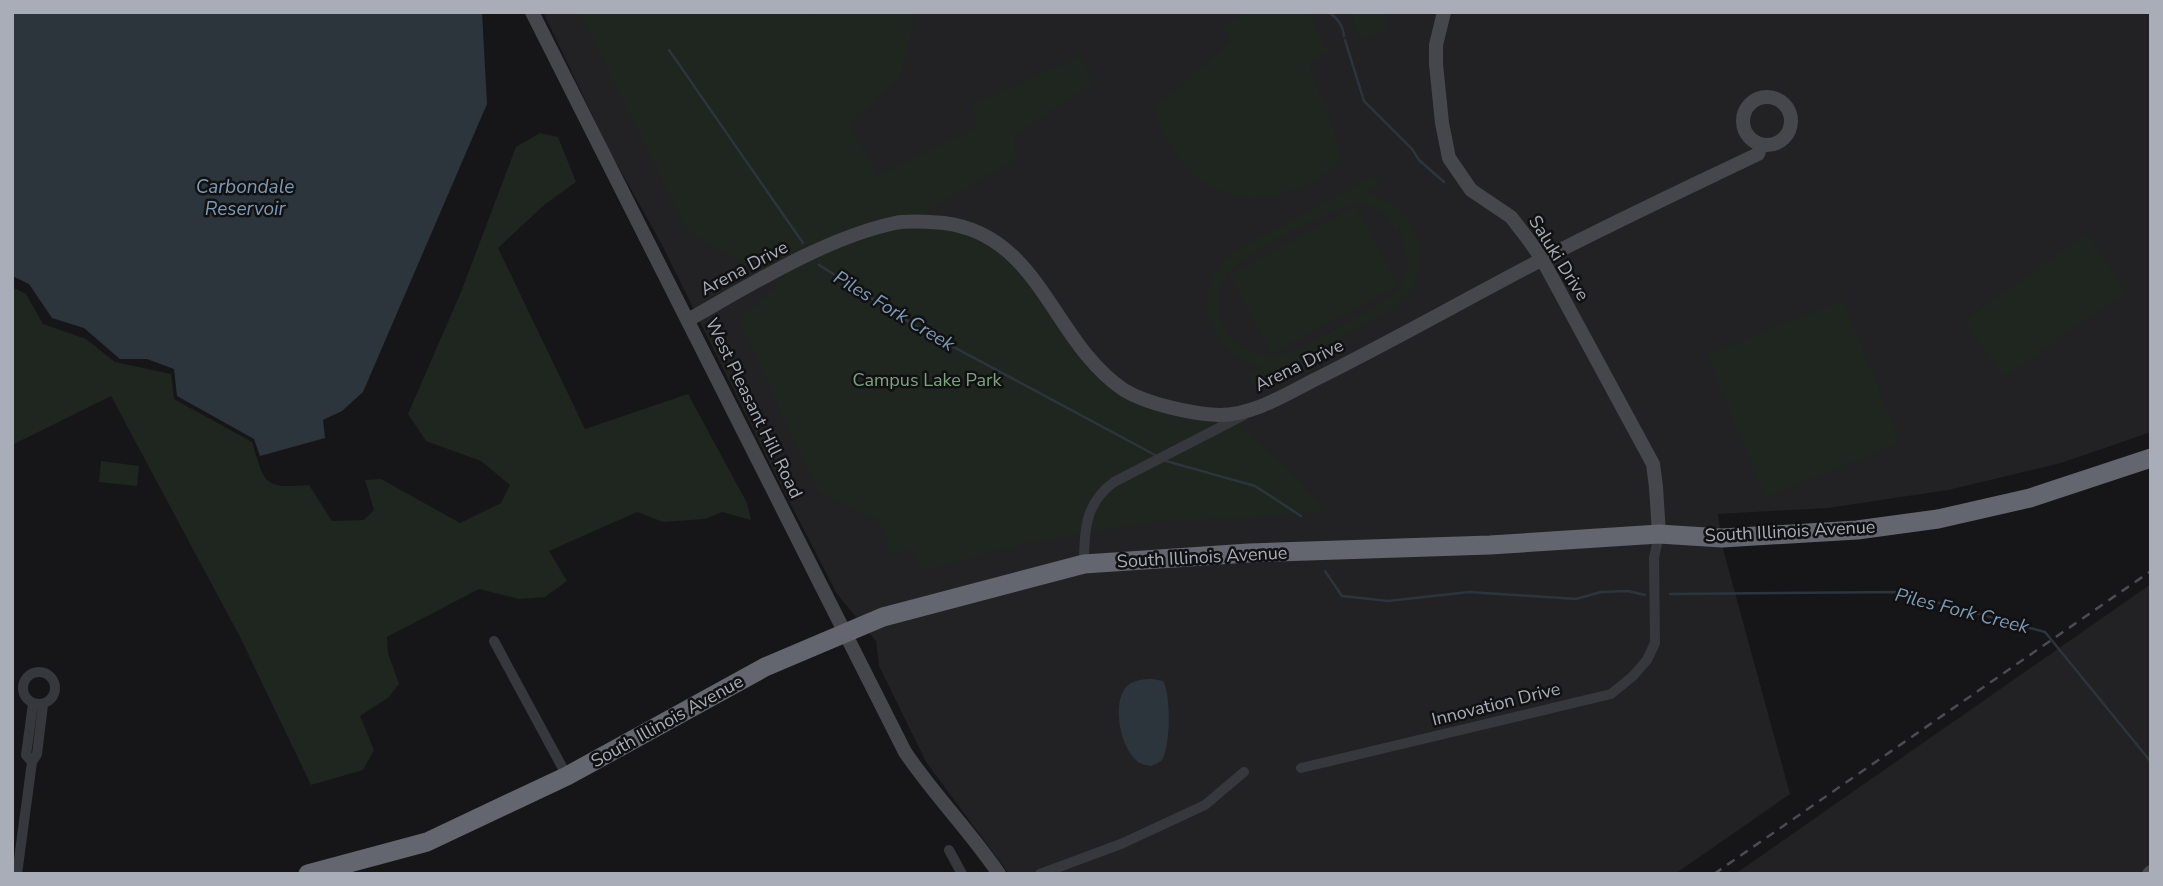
<svg xmlns="http://www.w3.org/2000/svg" width="2163" height="886" font-family="'Nunito Sans',sans-serif">
	<style>
		.built { fill: #222225 }
		.green { fill: #1e261f; fill-rule: evenodd }
		.water { fill: #2c353c }
		.lines { fill: none; stroke-linecap: round; stroke-linejoin: round }
		.stream { stroke: #2c353c; stroke-width: 2.5 }
		.street { stroke: #37383d; stroke-width: 10 }
		.secondary { stroke: #45474d; stroke-width: 14 }
		.highway { stroke: #63666e; stroke-width: 19 }
		.rail { stroke: #4a4c52; stroke-width: 2.5; stroke-dasharray: 9 7; stroke-linecap: butt }
		.labels { text-anchor: middle; dominant-baseline: central; stroke-width: 5; stroke-linejoin: round; paint-order: stroke }
		.street-label { font-size: 18px; fill: #a8adb8; stroke: #111113 }
		.park-label { font-size: 18px; fill: #7fa381; stroke: #111113 }
		.water-label { font-size: 19px; font-style: italic; fill: #7f9bb3; stroke: #111113 }
	</style>
	<rect width="100%" height="100%" fill="#161618"/>
	<path class="built" d="M 543,12 L 2151,12 L 2151,432 L 2061,463 L 1948,490 L 1828,508 L 1718,514 L 1723,549 L 1790,794 L 1675,874 L 1009,874 L 926,762 L 879,666 L 876,641 L 837,594 L 770,464 L 662,245 L 609,150 Z
		M 2151,584 L 2151,874 L 1735,874 Z"/>
	<path class="green" d="M 579,12 L 809,12 L 811,15 L 818,12 L 912,12 L 914,24 L 901,76 L 849,125 L 879,175 L 976,128 L 973,104 L 1080,56 L 1093,84 L 1014,135 L 1016,160 L 928,210 L 928,221 L 978,231 L 1042,290 L 1125,390 L 1233,420 L 1290,470 L 1326,511 L 1242,518 L 1152,522 L 1022,544 L 924,571 L 911,549 L 892,557 L 879,521 L 818,492 L 738,320 L 779,284 L 687,231 Z
		M 1246,12 L 1307,12 L 1329,51 L 1309,63 L 1320,97 L 1324,96 L 1342,161 C 1266,224 1184,204 1153,109 L 1231,41 L 1223,25 Z
		M 1384,12 L 1389,29 L 1359,39 L 1351,13 Z
		M 540,133 L 558,137 L 576,182 L 544,205 L 498,248 L 585,429 L 688,394 L 747,503 L 751,520 L 722,512 L 705,519 L 663,522 L 637,512 L 549,551 L 567,581 L 545,597 L 519,599 L 479,589 L 387,637 L 388,653 L 399,684 L 389,697 L 360,716 L 374,750 L 363,770 L 311,785 L 240,637 L 111,396 L 12,445 L 12,287 L 26,294 L 43,324 L 86,339 L 115,362 L 171,374 L 174,399 L 252,442 C 265,484 263,489 309,485 L 332,521 L 364,520 L 374,510 L 365,480 L 381,479 L 460,523 L 501,503 L 510,485 L 481,461 L 426,441 L 408,414 L 461,292 L 516,147 Z
		M 1375,175 L 1380,185 L 1366,193 C 1426,208 1442,278 1388,312 L 1253,385 L 1247,375 L 1262,367 C 1201,352 1186,282 1240,248 ZM 1357,204 C 1378,206 1386,214 1397,232 L 1400,228 L 1404,235 L 1399,236 C 1413,265 1410,284 1382,302 C 1358,315 1302,352 1277,355 C 1235,361 1203,312 1226,276 C 1239,256 1333,207 1357,204 Z
		M 1356,206 L 1399,285 L 1272,354 L 1229,275 Z
		M 2087,234 L 2127,291 L 2004,377 L 1964,321 Z
		M 1843,300 L 1901,443 L 1765,498 L 1707,355 Z
		M 101,461 L 139,466 L 137,486 L 99,482 Z"/>
	<path class="water" d="M 12,12 L 482,12 L 487,104 L 363,392 L 342,411 L 323,420 L 325,438 L 260,456 L 254,439 L 177,396 L 174,369 L 147,359 L 120,359 L 84,328 L 52,318 L 29,284 L 12,276 Z
		M 1152,679 L 1163,681 C 1171,692 1171,750 1161,761 C 1159,763 1155,764 1151,766 C 1145,765 1140,764 1136,760 C 1120,746 1112,704 1126,687 C 1132,680 1143,679 1152,679 Z"/>
	<g class="lines">
		<path class="stream" d="M 1329,12 C 1339,21 1342,23 1344,36
			M 1345,40 L 1364,101 L 1412,149 L 1419,160 L 1444,182
			M 669,50 L 803,243
			M 819,265 L 922,330 L 1155,455
			M 1166,461 L 1255,486 L 1301,516
			M 1325,571 L 1342,596 L 1388,601 L 1469,592 L 1576,599 L 1601,592 L 1628,591 L 1645,595
			M 1670,594 L 1899,592 L 2045,632 L 2151,762"/>
		<path class="street" d="M 1084,564 C 1084,531 1085,503 1114,482 L 1244,415
			M 494,641 L 567,776
			M23 688a16 16 0 1 1 32 0a16 16 0 1 1-32 0Z
			M 32,762 L 26,755 L 33,704
			M 1301,768 L 1611,694 L 1633,676 L 1647,660 L 1655,643 L 1654,558 L 1659,534
			M 949,850 L 962,874
			M 17,874 L 32,762 L 37,754 L 43,705
			M 1040,874 L 1121,844 L 1205,805 L 1244,772"/>
		<path class="secondary" d="M 532,12 L 905,752 C 934,795 970,831 999,874
			M 1444,12 L 1436,45 L 1436,64 L 1442,123 L 1449,158 L 1471,190 L 1511,217 L 1528,239 L 1542,259 L 1653,464 L 1656,487 L 1659,534
			M1743 121a24 24 0 1 1 48 0a24 24 0 1 1-48 0Z
			M 688,320 C 750,285 825,238 895,223 C 910,220 928,222 944,223 C 1041,235 1052,342 1124,390 C 1147,404 1192,414 1219,415 C 1256,415 1291,391 1322,376 C 1396,339 1468,298 1541,260 C 1612,223 1685,189 1758,154 L 1761,145
			M 2149,874 L 2151,872"/>
		<path class="highway" d="M 308,874 L 427,842 L 567,776 L 765,667 L 883,617 L 1084,564 L 1249,553 L 1490,545 L 1659,534 L 1722,538 L 1857,530 L 1938,519 L 2030,498 L 2151,458"/>
		<path class="rail" d="M 1714,874 L 2151,571"/>
	</g>
	<g class="labels">
		<g class="street-label">
			<text transform="translate(1559 258) rotate(58)">Saluki Drive</text>
			<text transform="translate(744 268) rotate(-28)">Arena Drive</text>
			<text transform="translate(1299 365) rotate(-26)">Arena Drive</text>
			<text transform="translate(754 408) rotate(64)">West Pleasant Hill Road</text>
			<text transform="translate(1790 531) rotate(-3)">South Illinois Avenue</text>
			<text transform="translate(1202 557) rotate(-3)">South Illinois Avenue</text>
			<text transform="translate(1496 704) rotate(-14)">Innovation Drive</text>
			<text transform="translate(667 721) rotate(-29)">South Illinois Avenue</text>
		</g>
		<g class="park-label">
			<text x="927" y="380">Campus Lake Park</text>
		</g>
		<g class="water-label">
			<text x="245" y="187">Carbondale<tspan x="245" dy="22">Reservoir</tspan></text>
			<text transform="translate(894 311) rotate(31)">Piles Fork Creek</text>
			<text transform="translate(1962 611) rotate(14)">Piles Fork Creek</text>
		</g>
	</g>
	<rect width="2163" height="886" fill="none" stroke="#a8adb8" stroke-width="28"/>
</svg>
